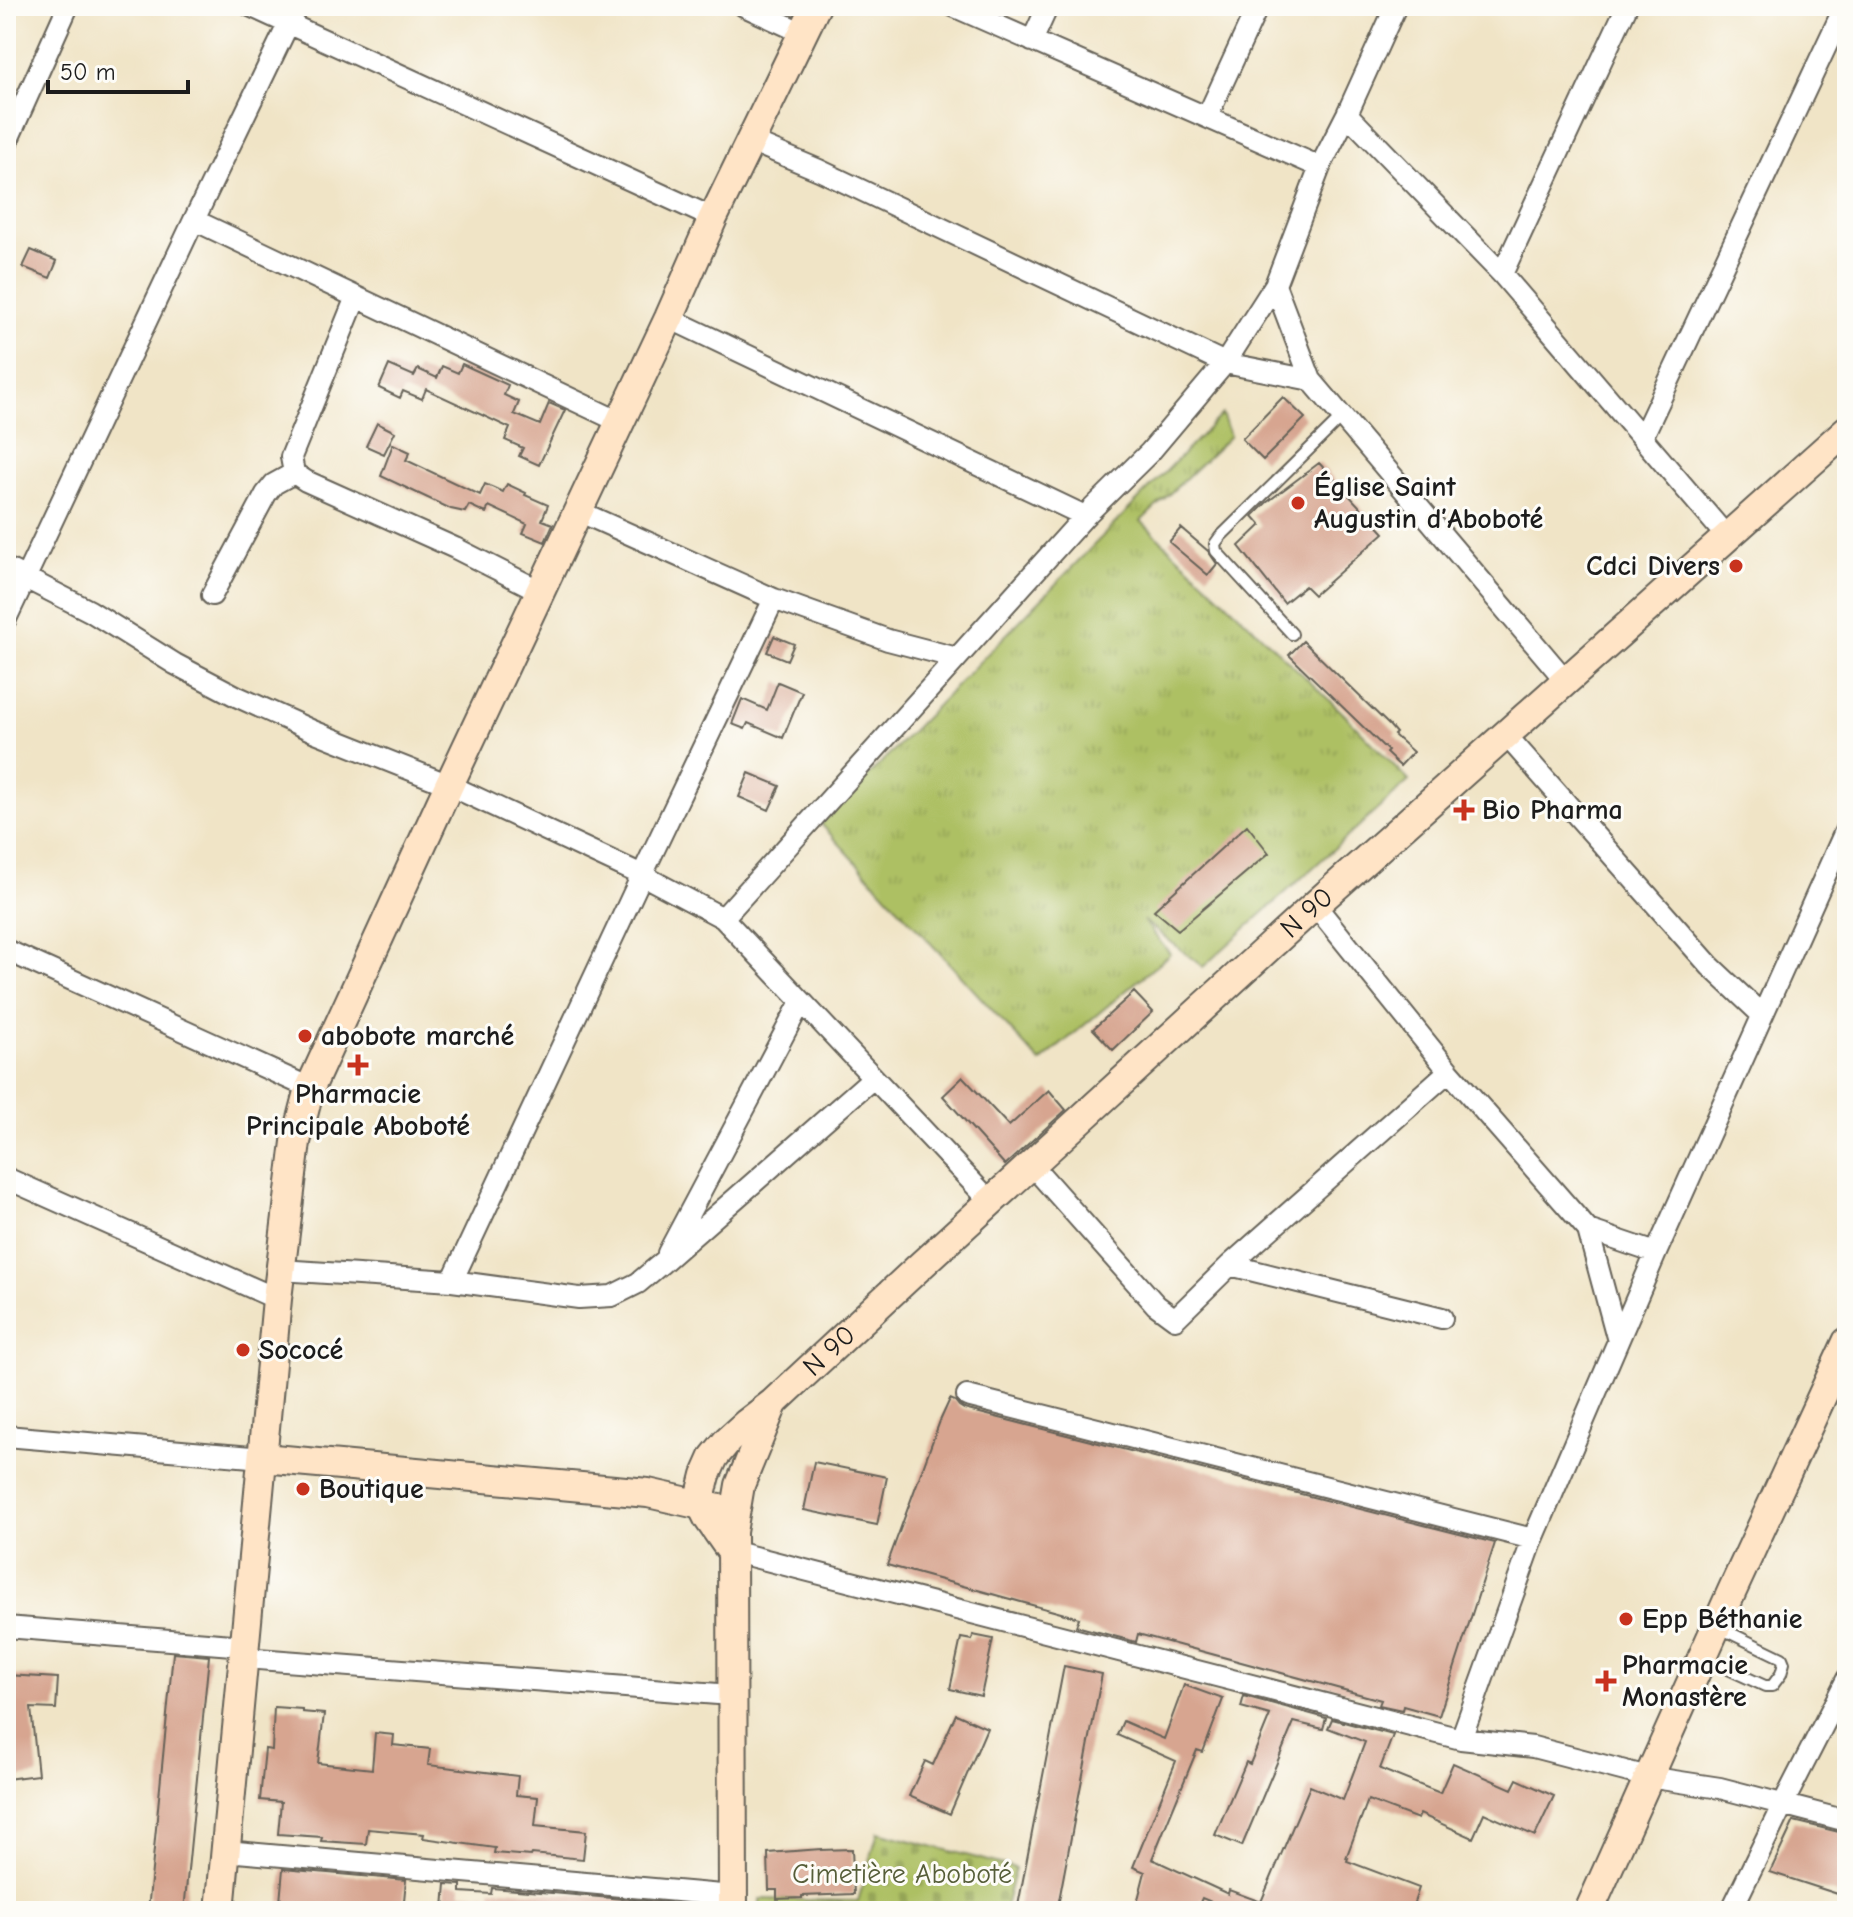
<svg xmlns="http://www.w3.org/2000/svg" width="1853" height="1917" font-family="'Comic Neue',sans-serif">
	<style>
		.cemetery { fill: url(#cemetery-stones); stroke: #646e40; stroke-width: 2 }
		.park { fill: url(#park-tufts); stroke: #646e40; stroke-width: 2 }
		.building { fill: #d7a590 }
		.lines { fill: none; stroke-linecap: round; stroke-linejoin: round }
		.lane-casing { stroke: #666258; stroke-width: 14 }
		.street-casing { stroke: #666258; stroke-width: 24 }
		.secondary-casing { stroke: #666258; stroke-width: 32 }
		.lane { stroke: #fff; stroke-width: 10 }
		.street { stroke: #fff; stroke-width: 20 }
		.secondary { stroke: #ffe4c6; stroke-width: 28 }
		.poi-dot { fill: #c8321e; stroke: #fdfcf7; stroke-width: 3 }
		.labels { text-anchor: middle; dominant-baseline: central; stroke-width: 6; stroke-linejoin: round; paint-order: stroke }
		.poi-label { font-size: 28px; font-weight: bold; fill: #1c1c1c; stroke: #fdfcf7; text-anchor: start }
		.street-label { font-size: 28px; fill: #1c1c1c; stroke: #fdfcf7 }
		.park-label { font-size: 28px; fill: #565e39; stroke: #fdfcf7 }
	</style>
	<defs>
		<pattern id="cemetery-stones" width="16" height="16" patternUnits="userSpaceOnUse" patternTransform="scale(2)"><rect width="16" height="16" fill="#adc064"/><path d="M2 7V4a2 2 0 0 1 4 0v3zM10 15v-3a2 2 0 0 1 4 0v3z" fill="#94a456"/></pattern>
		<pattern id="park-tufts" width="24" height="20" patternUnits="userSpaceOnUse" patternTransform="scale(2)"><rect width="24" height="20" fill="#adc064"/><path d="M3 7l-1-3M5 7V3M7 7l1-3M15 17l-1-3M17 17v-4M19 17l1-3" fill="none" stroke="#94a456"/></pattern>
	</defs>
	<rect width="100%" height="100%" fill="#fdfcf7"/>
	<filter id="ink" filterUnits="userSpaceOnUse"><feTurbulence type="fractalNoise" baseFrequency=".0125" numOctaves="2"/><feDisplacementMap in="SourceGraphic" scale="16" xChannelSelector="R" yChannelSelector="G"/><feConvolveMatrix kernelMatrix="1 2 1 2 8 2 1 2 1" color-interpolation-filters="sRGB"/></filter>
	<filter id="wash" filterUnits="userSpaceOnUse"><feTurbulence type="fractalNoise" baseFrequency=".006" numOctaves="4" result="noise"/><feDisplacementMap in="SourceGraphic" scale="32" xChannelSelector="R" yChannelSelector="G"/><feGaussianBlur stdDeviation="1.8" result="paint"/><feColorMatrix in="noise" values="0 0 0 0 0 0 0 0 0 0 0 0 0 0 0 0 0 1.4 0 .05"/><feComposite in="paint" operator="in"/></filter>
	<g filter="url(#wash)">
		<rect width="100%" height="100%" fill="#f0e4c6"/>
		<path class="cemetery" d="M 878,1832 L 1015,1868 L 1004,1911 L 760,1911 L 760,1899 L 858,1901 Z"/>
		<path class="park" d="M 1222,414 L 1230,436 L 1141,521 L 1346,716 L 1409,781 L 1203,967 L 1143,920 L 1170,954 L 1040,1062 L 821,824 Z"/>
		<g id="blocks">
			<path class="building" d="M 31,250 L 57,261 L 50,278 L 23,267 Z
				M 462,364 L 508,385 L 504,395 L 519,402 L 514,414 L 540,425 L 549,403 L 565,410 L 539,465 L 519,456 L 523,448 L 505,440 L 510,428 L 426,389 L 422,399 L 403,391 L 400,398 L 379,388 L 389,365 L 414,376 L 418,369 L 437,378 L 442,366 L 458,373 Z
				M 1283,397 L 1305,418 L 1263,460 L 1242,439 Z
				M 377,423 L 395,432 L 384,454 L 366,446 Z
				M 393,444 L 410,452 L 406,460 L 480,495 L 485,484 L 503,492 L 507,484 L 526,493 L 525,495 L 548,505 L 542,520 L 553,524 L 545,542 L 523,533 L 527,524 L 489,506 L 486,513 L 469,505 L 465,512 L 451,509 L 381,476 Z
				M 1319,463 L 1384,533 L 1314,595 L 1305,586 L 1284,603 L 1239,546 L 1261,525 L 1253,516 L 1266,503 Z
				M 1181,528 L 1208,551 L 1217,564 L 1208,575 L 1169,542 Z
				M 774,636 L 794,644 L 787,660 L 767,652 Z
				M 1303,641 L 1390,726 L 1396,733 L 1394,735 L 1413,752 L 1400,766 L 1386,753 L 1388,751 L 1289,655 Z
				M 778,682 L 802,692 L 783,738 L 748,723 L 745,729 L 732,724 L 742,699 L 767,710 Z
				M 749,773 L 780,786 L 769,810 L 739,797 Z
				M 1247,825 L 1269,853 L 1178,930 L 1154,910 Z
				M 1134,992 L 1153,1012 L 1113,1050 L 1093,1029 Z
				M 963,1077 L 1009,1126 L 1049,1090 L 1066,1110 L 1005,1165 L 943,1096 Z
				M 950,1399 L 955,1401 L 959,1406 L 964,1409 L 1495,1543 L 1439,1716 L 1403,1706 L 1402,1710 L 1379,1705 L 1381,1700 L 1138,1634 L 1136,1642 L 1076,1626 L 1079,1618 L 887,1565 L 940,1421 Z
				M 814,1462 L 887,1477 L 877,1525 L 804,1510 Z
				M 973,1635 L 993,1639 L 981,1696 L 950,1689 L 961,1638 L 972,1640 Z
				M 173,1653 L 209,1656 L 184,1911 L 148,1911 Z
				M 1064,1666 L 1102,1674 L 1057,1911 L 1017,1911 Z
				M 6,1675 L 58,1678 L 56,1709 L 31,1708 L 38,1775 L 6,1779 Z
				M 1184,1685 L 1223,1699 L 1203,1752 L 1197,1750 L 1152,1859 L 1228,1894 L 1229,1890 L 1261,1902 L 1310,1786 L 1343,1800 L 1365,1742 L 1328,1728 L 1332,1719 L 1393,1735 L 1380,1769 L 1440,1793 L 1453,1763 L 1512,1789 L 1517,1779 L 1554,1796 L 1535,1836 L 1484,1813 L 1473,1838 L 1420,1814 L 1418,1819 L 1368,1800 L 1346,1858 L 1348,1858 L 1347,1861 L 1419,1888 L 1411,1911 L 1233,1911 L 1202,1898 L 1196,1911 L 1135,1911 L 1145,1872 L 1133,1867 L 1176,1761 L 1117,1735 L 1123,1721 L 1164,1739 Z
				M 1244,1696 L 1326,1718 L 1323,1729 L 1294,1722 L 1242,1846 L 1215,1835 L 1246,1762 L 1250,1764 L 1270,1715 L 1241,1707 Z
				M 274,1707 L 302,1709 L 302,1712 L 324,1714 L 318,1763 L 372,1769 L 375,1733 L 394,1735 L 393,1745 L 430,1749 L 428,1765 L 518,1776 L 516,1795 L 538,1797 L 535,1826 L 586,1831 L 583,1859 L 532,1854 L 531,1856 L 494,1853 L 495,1848 L 423,1838 L 424,1834 L 368,1829 L 366,1844 L 321,1841 L 322,1837 L 278,1834 L 281,1802 L 260,1800 L 265,1749 L 272,1750 Z
				M 956,1714 L 987,1728 L 950,1814 L 909,1796 L 925,1761 L 933,1765 Z
				M 1794,1821 L 1847,1834 L 1847,1897 L 1770,1872 Z
				M 821,1849 L 821,1850 L 852,1849 L 854,1894 L 802,1896 L 802,1898 L 777,1899 L 777,1890 L 769,1890 L 768,1853 Z
				M 283,1869 L 406,1880 L 403,1911 L 320,1911 L 321,1906 L 280,1902 Z
				M 446,1884 L 461,1885 L 461,1892 L 491,1894 L 492,1888 L 670,1903 L 670,1911 L 516,1911 L 488,1909 L 487,1911 L 476,1911 L 444,1908 Z"/>
		</g>
	</g>
	<g filter="url(#ink)">
		<use href="#blocks" fill-opacity="0" stroke="#666258" stroke-width="2"/>
		<g class="lines">
			<g class="lane-casing">
				<path id="lane" d="M 1292,634 L 1216,551 L 1215,544 L 1220,537 L 1342,417
					M 1704,1658 L 1765,1686 L 1772,1686 L 1781,1674 L 1784,1663 L 1782,1658 L 1720,1628"/>
			</g>
			<g class="street-casing">
				<path id="street" d="M 250,6 L 713,218
					M 744,6 L 803,33
					M 953,6 L 1320,167
					M 1032,41 L 1048,6
					M 1347,114 L 1502,274 L 1726,536
					M 1207,117 L 1258,6
					M 750,141 L 819,170 L 1225,363 L 1311,380
					M 6,144 L 68,6
					M 194,220 L 620,422
					M 1502,274 L 1627,6
					M 1275,285 L 1311,380 L 1566,681
					M 356,297 L 291,457 L 294,473 L 306,481 L 455,548 L 540,591
					M 669,318 L 1085,516
					M 1642,438 L 1845,6
					M 578,511 L 774,599 L 888,640 L 957,658
					M 6,568 L 90,611 L 175,664 L 238,697 L 313,731 L 449,785 L 642,875 L 723,918 L 990,1201
					M 212,595 L 266,494 L 274,484 L 294,473
					M 6,619 L 194,220 L 297,6
					M 1505,734 L 1710,966 L 1762,1015
					M 1315,905 L 1449,1071 L 1588,1230 L 1618,1341
					M 723,918 L 1085,516 L 1150,452 L 1225,363 L 1275,285 L 1320,167 L 1347,114 L 1396,6
					M 6,950 L 310,1088
					M 1031,1164 L 1156,1305 L 1175,1319 L 1230,1265 L 1449,1071
					M 6,1178 L 277,1299
					M 1588,1230 L 1656,1253
					M 668,1253 L 801,1002
					M 1230,1265 L 1442,1318
					M 280,1270 L 452,1281 L 579,1298 L 612,1296 L 638,1283 L 662,1263 L 873,1078
					M 452,1281 L 642,875 L 774,599
					M 967,1396 L 1533,1539
					M 6,1436 L 263,1458
					M 731,1551 L 1461,1739 L 1533,1747 L 1648,1777 L 1720,1788 L 1847,1821
					M 6,1627 L 245,1646
					M 244,1658 L 731,1695
					M 1461,1739 L 1533,1539 L 1656,1253 L 1847,827
					M 226,1851 L 733,1896
					M 1731,1911 L 1783,1804 L 1847,1679"/>
			</g>
			<g class="secondary-casing">
				<g id="secondary">
					<path d="M 263,1458 L 648,1493 L 719,1509"/>
					<path id="s1" d="M 731,1551 L 708,1518 L 702,1506 L 702,1491 L 706,1475 L 714,1457 L 728,1440 L 747,1423 L 773,1403 L 917,1269 L 1315,905 L 1847,430"/>
					<path d="M 220,1911 L 277,1299 L 296,1142 L 310,1088 L 449,785 L 669,318 L 713,218 L 816,6"/>
					<path d="M 733,1911 L 732,1532 L 740,1485 L 773,1404"/>
					<path d="M 1589,1911 L 1732,1591 L 1847,1342"/>
				</g>
			</g>
			<use href="#lane" class="lane"/>
			<use href="#street" class="street"/>
			<use href="#secondary" class="secondary"/>
		</g>
	</g>
	<g class="poi-dot">
		<circle cx="1298" cy="503" r="8"/>
		<circle cx="1736" cy="566" r="8"/>
		<path d="M1460 798h8v8h8v8h-8v8h-8v-8h-8v-8h8z"/>
		<circle cx="305" cy="1036" r="8"/>
		<path d="M354 1053h8v8h8v8h-8v8h-8v-8h-8v-8h8z"/>
		<circle cx="243" cy="1350" r="8"/>
		<circle cx="303" cy="1489" r="8"/>
		<circle cx="1626" cy="1619" r="8"/>
		<path d="M1602 1669h8v8h8v8h-8v8h-8v-8h-8v-8h8z"/>
	</g>
	<g class="labels">
		<g class="poi-label">
			<text x="1314" y="487">Église Saint<tspan x="1314" dy="32">Augustin d’Aboboté</tspan></text>
			<text x="1720" y="566" text-anchor="end">Cdci Divers</text>
			<text x="1482" y="810">Bio Pharma</text>
			<text x="321" y="1036">abobote marché</text>
			<text x="358" y="1094" text-anchor="middle">Pharmacie<tspan x="358" dy="32">Principale Aboboté</tspan></text>
			<text x="259" y="1350">Sococé</text>
			<text x="319" y="1489">Boutique</text>
			<text x="1642" y="1619">Epp Béthanie</text>
			<text x="1622" y="1665">Pharmacie<tspan x="1622" dy="32">Monastère</tspan></text>
		</g>
		<g class="street-label">
			<text stroke="none"><textPath href="#s1" startOffset="910">N 90</textPath></text>
			<text stroke="none"><textPath href="#s1" startOffset="262">N 90</textPath></text>
		</g>
		<g class="park-label">
			<text x="902" y="1874">Cimetière Aboboté</text>
		</g>
	</g>
	<rect width="1853" height="1917" fill="none" stroke="#fdfcf7" stroke-width="32"/>
	<path d="M48 80v12h140v-12" fill="none" stroke="#1c1c1c" stroke-width="4"/>
	<text x="60" y="80" font-size="24" fill="#1c1c1c" stroke="#fdfcf7" stroke-width="6" paint-order="stroke">50 m</text>
</svg>
